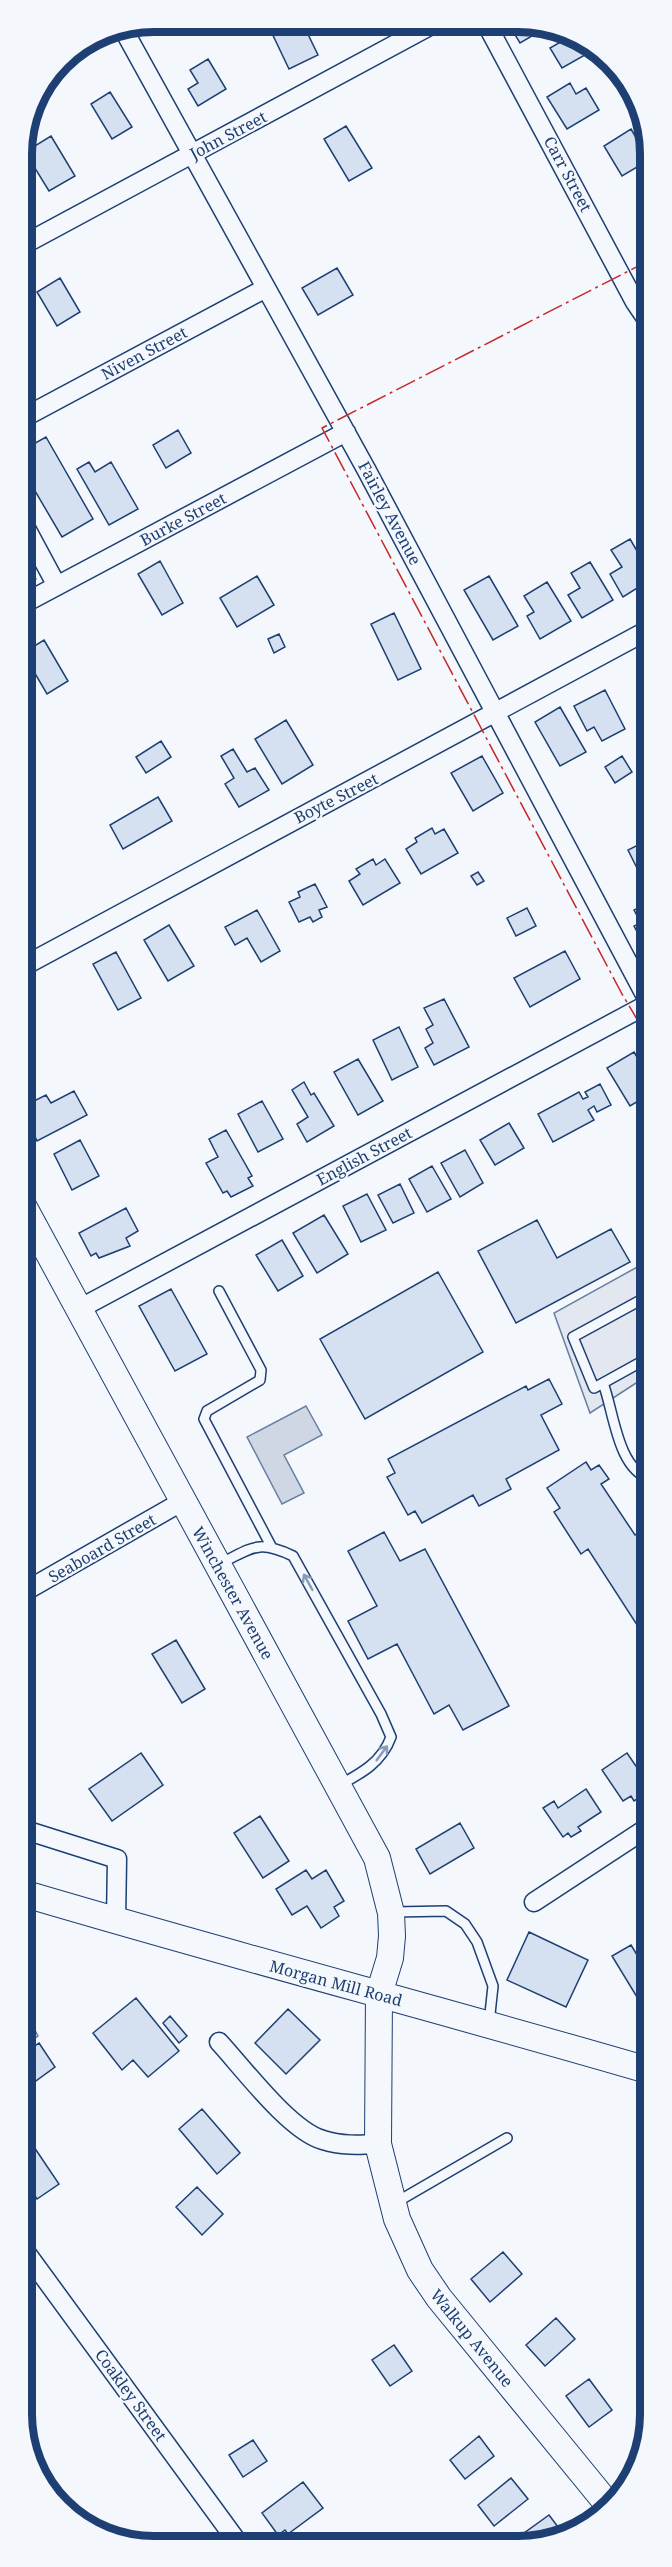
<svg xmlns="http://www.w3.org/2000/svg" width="672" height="2567" font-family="'Noto Serif',serif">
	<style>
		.parking { fill: #e3e8f0; stroke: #687fa3; stroke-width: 1.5 }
		.water { fill: #cfd7e4; stroke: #687fa3; stroke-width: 1.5 }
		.building { fill: #d5e0f0; stroke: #1d3f73; stroke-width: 1.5 }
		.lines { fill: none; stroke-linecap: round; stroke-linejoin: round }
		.lane-casing { stroke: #1d3f73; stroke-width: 12 }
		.street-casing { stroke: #1d3f73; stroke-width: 21 }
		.secondary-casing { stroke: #1d3f73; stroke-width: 28 }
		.lane { stroke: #f4f7fb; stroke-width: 9 }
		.street { stroke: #f4f7fb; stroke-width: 18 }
		.secondary { stroke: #f4f7fb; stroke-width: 26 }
		.power { stroke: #c62828; stroke-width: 1.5; stroke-dasharray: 21 4.5 3 4.5; stroke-linecap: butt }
		.oneway { stroke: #889bb7 }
		.labels { text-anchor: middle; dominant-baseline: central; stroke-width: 4.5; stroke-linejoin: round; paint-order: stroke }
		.street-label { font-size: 16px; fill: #1d3f73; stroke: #f4f7fb }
		.rim { fill: none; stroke: #1d3f73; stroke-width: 8 }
	</style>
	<rect width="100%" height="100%" fill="#f4f7fb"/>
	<path class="parking" d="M 21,552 L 36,579 L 21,587 Z
		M 650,1260 L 650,1374 L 590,1413 L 554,1313 Z
		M 22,2005 L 38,2036 L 22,2047 Z"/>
	<path class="water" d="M 306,1406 L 322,1435 L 284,1455 L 304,1493 L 282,1504 L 247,1437 Z"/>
	<path class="building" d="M 284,22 L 302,22 L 318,55 L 289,69 L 270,29 Z
		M 508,23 L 545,24 L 549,26 L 520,43 Z
		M 569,37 L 592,51 L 562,68 L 550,48 Z
		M 208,59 L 226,89 L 198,106 L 188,89 L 198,83 L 190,70 Z
		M 570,83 L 576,94 L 586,88 L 599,110 L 567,129 L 547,97 Z
		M 110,92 L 132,127 L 112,139 L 91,104 Z
		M 346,126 L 372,168 L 349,181 L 324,139 Z
		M 631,129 L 649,160 L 622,176 L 604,146 Z
		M 51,136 L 75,176 L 49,191 L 25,152 Z
		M 337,268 L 353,295 L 318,315 L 302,288 Z
		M 60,278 L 80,312 L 57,326 L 37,292 Z
		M 178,430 L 191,453 L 166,468 L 153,445 Z
		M 46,437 L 93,519 L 62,537 L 21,467 L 21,451 Z
		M 89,462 L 95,472 L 111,462 L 138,509 L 109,525 L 77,469 Z
		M 630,539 L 650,573 L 650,580 L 623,597 L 610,574 L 622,567 L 611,550 Z
		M 160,561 L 183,603 L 162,615 L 138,574 Z
		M 590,562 L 613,600 L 582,618 L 568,595 L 580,588 L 571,573 Z
		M 257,576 L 274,605 L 237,627 L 220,598 Z
		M 489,576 L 518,626 L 493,640 L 464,590 Z
		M 547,582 L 571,621 L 540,639 L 527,616 L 534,612 L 524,596 Z
		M 394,613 L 421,669 L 398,680 L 371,624 Z
		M 279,634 L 285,647 L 274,653 L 268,639 Z
		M 44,640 L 68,681 L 47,694 L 23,653 Z
		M 605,690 L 625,729 L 602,741 L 594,727 L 587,731 L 574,706 Z
		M 560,707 L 586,752 L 560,766 L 535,722 Z
		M 286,720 L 313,765 L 282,784 L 255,739 Z
		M 161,741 L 171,757 L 146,773 L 136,757 Z
		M 233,749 L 247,772 L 255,768 L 269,790 L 239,807 L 225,784 L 234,778 L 221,756 Z
		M 482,756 L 503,793 L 473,811 L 451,773 Z
		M 622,756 L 632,772 L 615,783 L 605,767 Z
		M 158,797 L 172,821 L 123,849 L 110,825 Z
		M 432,828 L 435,834 L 444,829 L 458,853 L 421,874 L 406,849 L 417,842 L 415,838 Z
		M 650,839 L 650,871 L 641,876 L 628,850 Z
		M 373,859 L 376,865 L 385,859 L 400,883 L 363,905 L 349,881 L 360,874 L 356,869 Z
		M 478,872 L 484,881 L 477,885 L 471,876 Z
		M 315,884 L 327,907 L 319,910 L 322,917 L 313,922 L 310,917 L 299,922 L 289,902 L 300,897 L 298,892 Z
		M 650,902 L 650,949 L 647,950 L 634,926 L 641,923 L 634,910 Z
		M 527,908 L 536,926 L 516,936 L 507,918 Z
		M 257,910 L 280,951 L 261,962 L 247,938 L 235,945 L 225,927 Z
		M 169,925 L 194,966 L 168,981 L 144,940 Z
		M 565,951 L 580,979 L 530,1007 L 514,978 Z
		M 116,952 L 141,998 L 118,1010 L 93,964 Z
		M 444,999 L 469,1047 L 434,1065 L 425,1048 L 433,1043 L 426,1029 L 433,1025 L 424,1008 Z
		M 399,1027 L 418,1067 L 392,1080 L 373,1040 Z
		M 634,1052 L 650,1079 L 650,1094 L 630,1106 L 607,1068 Z
		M 22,1054 L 35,1083 L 22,1090 Z
		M 358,1059 L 383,1101 L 358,1115 L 334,1072 Z
		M 304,1082 L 311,1095 L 314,1093 L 334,1126 L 307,1142 L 297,1124 L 308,1117 L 292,1090 Z
		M 600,1084 L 611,1105 L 597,1112 L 594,1106 L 588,1110 L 594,1120 L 553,1142 L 538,1114 L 579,1092 L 583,1099 L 588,1097 L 585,1092 Z
		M 74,1091 L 87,1115 L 37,1141 L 22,1107 L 46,1095 L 51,1103 Z
		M 262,1101 L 283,1139 L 258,1152 L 238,1114 Z
		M 509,1123 L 524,1148 L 495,1165 L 480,1140 Z
		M 226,1130 L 252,1176 L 248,1178 L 253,1186 L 231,1197 L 227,1191 L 223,1193 L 206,1163 L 218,1157 L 209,1139 Z
		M 80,1140 L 99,1176 L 72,1190 L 54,1154 Z
		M 465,1150 L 483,1183 L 460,1197 L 441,1163 Z
		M 432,1166 L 451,1199 L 427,1212 L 409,1179 Z
		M 400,1184 L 414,1213 L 393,1223 L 378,1195 Z
		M 367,1194 L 386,1230 L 361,1242 L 343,1206 Z
		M 126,1208 L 138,1231 L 126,1238 L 130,1246 L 99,1258 L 96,1253 L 91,1256 L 79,1233 Z
		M 324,1215 L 348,1254 L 317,1273 L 293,1233 Z
		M 537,1220 L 557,1258 L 611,1229 L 630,1262 L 516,1323 L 478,1251 Z
		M 282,1240 L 303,1276 L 278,1291 L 256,1255 Z
		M 438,1272 L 483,1352 L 365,1419 L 320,1339 Z
		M 171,1289 L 207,1354 L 175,1371 L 139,1306 Z
		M 549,1379 L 562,1404 L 541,1415 L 559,1450 L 506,1479 L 511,1489 L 479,1506 L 473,1495 L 422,1523 L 415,1511 L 408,1515 L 387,1477 L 395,1473 L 388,1459 L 526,1386 L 528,1390 Z
		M 586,1462 L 591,1470 L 599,1465 L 609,1479 L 601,1484 L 635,1535 L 650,1525 L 650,1645 L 588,1549 L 581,1554 L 554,1512 L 560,1508 L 547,1488 Z
		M 384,1532 L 400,1561 L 425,1549 L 509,1706 L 463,1730 L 449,1705 L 434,1714 L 397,1644 L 368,1659 L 348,1621 L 377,1606 L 348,1551 Z
		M 176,1640 L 205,1689 L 182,1703 L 152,1654 Z
		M 141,1753 L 163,1785 L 112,1821 L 89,1789 Z
		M 627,1753 L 649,1785 L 642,1790 L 645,1794 L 634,1801 L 631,1796 L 623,1801 L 602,1770 Z
		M 586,1789 L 601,1812 L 578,1827 L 581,1831 L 571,1837 L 568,1833 L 563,1837 L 543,1808 L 554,1801 L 558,1808 Z
		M 260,1816 L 289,1861 L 263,1878 L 234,1833 Z
		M 460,1823 L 474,1848 L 430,1874 L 416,1849 Z
		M 306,1870 L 312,1879 L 326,1870 L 344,1901 L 334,1907 L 339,1916 L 321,1928 L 307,1906 L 292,1915 L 276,1889 Z
		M 529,1932 L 588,1960 L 566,2007 L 507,1980 Z
		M 651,1936 L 651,1961 L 639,1943 Z
		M 631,1945 L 651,1978 L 651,1996 L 640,2002 L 612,1956 Z
		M 136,1998 L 179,2051 L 148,2077 L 133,2060 L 122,2070 L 93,2033 Z
		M 288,2009 L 320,2040 L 286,2074 L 255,2043 Z
		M 170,2016 L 187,2036 L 179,2043 L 163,2023 Z
		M 39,2043 L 55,2067 L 22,2091 L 22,2055 Z
		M 202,2109 L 240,2153 L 217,2174 L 179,2129 Z
		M 32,2144 L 59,2184 L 37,2199 L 22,2176 L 22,2151 Z
		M 197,2187 L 223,2214 L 202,2235 L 176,2207 Z
		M 503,2252 L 522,2274 L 490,2302 L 471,2279 Z
		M 556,2318 L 575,2339 L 545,2366 L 526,2345 Z
		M 394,2345 L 412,2371 L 390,2386 L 372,2360 Z
		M 589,2379 L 612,2410 L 589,2427 L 566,2396 Z
		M 479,2436 L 494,2456 L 465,2479 L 450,2460 Z
		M 253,2440 L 267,2461 L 243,2477 L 229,2455 Z
		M 511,2478 L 528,2499 L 494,2526 L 478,2505 Z
		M 303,2482 L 323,2508 L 288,2534 L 285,2530 L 278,2535 L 262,2513 Z
		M 549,2515 L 564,2535 L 536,2545 L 526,2545 L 520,2536 Z"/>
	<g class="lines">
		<g class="lane-casing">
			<path id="lane" d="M 219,1291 L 261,1370 L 260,1380 L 207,1411 L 204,1419 L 271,1546
				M 650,1295 L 573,1337 L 594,1388 L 650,1357
				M 603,1383 C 614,1412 617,1468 650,1479
				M 219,1564 C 253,1548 257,1539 293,1556 L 381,1714 L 391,1737 C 382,1762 362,1773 338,1786
				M 394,1912 L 446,1911 L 465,1924 L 477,1942 L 493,1986 L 489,2023
				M 395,2203 L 507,2138"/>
		</g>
		<g class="street-casing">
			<path id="street" d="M 486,23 L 635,302 L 650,324
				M 122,27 L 366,469 L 650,1004
				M 21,246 L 435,23
				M 21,419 L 266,288
				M 21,519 L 57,586
				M 21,605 L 346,432
				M 22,967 L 650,629
				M 79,1309 L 650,1003
				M 22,1593 L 183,1501
				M 22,1829 L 117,1859 L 116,1921
				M 534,1902 L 650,1826
				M 219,2042 C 243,2068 290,2131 323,2140 C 341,2146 359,2145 378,2144
				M 22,2247 L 239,2544"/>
		</g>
		<g class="secondary-casing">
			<path id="secondary" d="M 22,1204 L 377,1858 L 391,1913 L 392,1936 L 390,1958 L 379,1994 L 378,2144 L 397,2219 L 420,2270 L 439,2298 L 610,2507
				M 22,1893 C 231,1955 442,2010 651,2071"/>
		</g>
		<use href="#lane" class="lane"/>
		<use href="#street" class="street"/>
		<use href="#secondary" class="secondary"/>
		<path class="power" d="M 650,260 L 322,428 L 622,994 L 650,1041"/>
	</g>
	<defs><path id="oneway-shaft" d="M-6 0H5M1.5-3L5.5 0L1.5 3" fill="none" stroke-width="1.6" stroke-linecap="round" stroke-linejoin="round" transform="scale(1.5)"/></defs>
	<g class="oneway">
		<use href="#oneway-shaft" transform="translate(308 1582) rotate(-119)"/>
		<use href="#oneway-shaft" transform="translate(382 1753) rotate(-53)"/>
	</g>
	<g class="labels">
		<g class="street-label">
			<text transform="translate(228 135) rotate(-28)">John Street</text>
			<text transform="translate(568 174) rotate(62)">Carr Street</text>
			<text transform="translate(144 353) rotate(-28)">Niven Street</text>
			<text transform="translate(390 513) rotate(62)">Fairley Avenue</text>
			<text transform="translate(183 519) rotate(-28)">Burke Street</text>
			<text transform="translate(336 798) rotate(-27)">Boyte Street</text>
			<text transform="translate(364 1156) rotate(-28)">English Street</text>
			<text transform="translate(102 1548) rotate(-30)">Seaboard Street</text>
			<text transform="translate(233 1593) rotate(61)">Winchester Avenue</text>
			<text transform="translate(336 1983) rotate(15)">Morgan Mill Road</text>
			<text transform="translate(472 2338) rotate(51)">Walkup Avenue</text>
			<text transform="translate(131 2395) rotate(54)">Coakley Street</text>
		</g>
	</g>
	<path d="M0 0H672V2567H0ZM154 32H518A122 122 0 0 1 640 154V2414A122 122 0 0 1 518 2536H154A122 122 0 0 1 32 2414V154A122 122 0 0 1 154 32Z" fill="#f4f7fb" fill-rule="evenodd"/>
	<path class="rim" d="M154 32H518A122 122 0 0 1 640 154V2414A122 122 0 0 1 518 2536H154A122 122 0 0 1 32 2414V154A122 122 0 0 1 154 32Z"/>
</svg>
